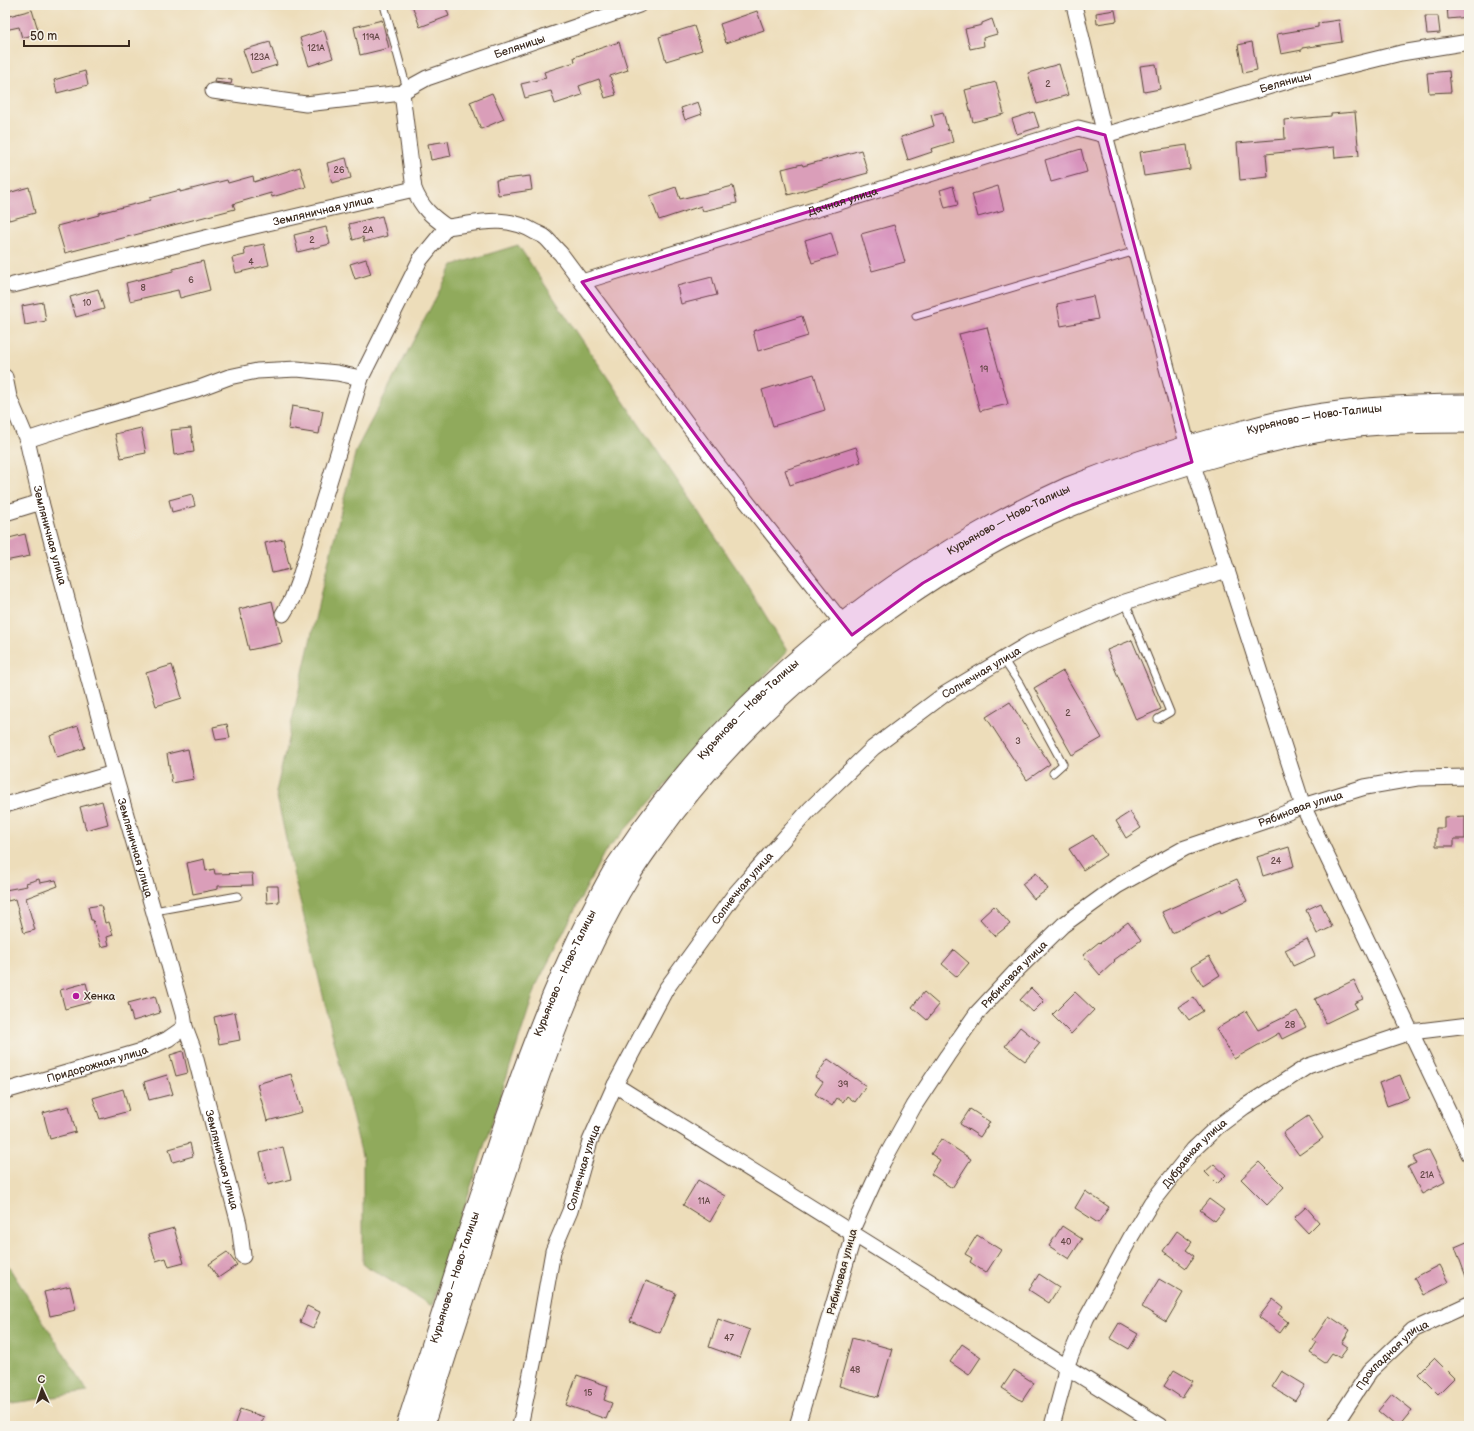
<svg xmlns="http://www.w3.org/2000/svg" width="1474" height="1431" font-family="'Balsamiq Sans',sans-serif">
	<style>
		.forest { fill: #90aa5b; stroke: #666a3c }
		.building { fill: #da9eb9 }
		.lines { fill: none; stroke-linecap: round; stroke-linejoin: round }
		.service-casing { stroke: #564535; stroke-width: 9 }
		.minor-casing { stroke: #564535; stroke-width: 17 }
		.secondary-casing { stroke: #564535; stroke-width: 23 }
		.service { stroke: #fff; stroke-width: 7 }
		.minor { stroke: #fff; stroke-width: 15 }
		.secondary { stroke: #fff; stroke-width: 21 }
		.marked { fill: #b5179e; fill-opacity: 0.2; stroke: #b5179e; stroke-width: 3; stroke-linejoin: round }
		.poi-dot { fill: #b5179e; stroke: #f7f3e8; stroke-width: 1.5 }
		.labels { text-anchor: middle; dominant-baseline: central; stroke-width: 3; stroke-linejoin: round; paint-order: stroke }
		.number-label { font-size: 9px; fill: #634745 }
		.street-label { font-size: 11px; fill: #3b2a1e; stroke: #f7f3e8 }
		.poi-label { font-size: 11px; fill: #3b2a1e; stroke: #f7f3e8; text-anchor: start }
	</style>
	<rect width="100%" height="100%" fill="#f7f3e8"/>
	<filter id="ink" filterUnits="userSpaceOnUse"><feTurbulence type="fractalNoise" baseFrequency=".025" numOctaves="2"/><feDisplacementMap in="SourceGraphic" scale="8" xChannelSelector="R" yChannelSelector="G"/><feConvolveMatrix kernelMatrix="1 2 1 2 8 2 1 2 1" color-interpolation-filters="sRGB"/></filter>
	<filter id="wash" filterUnits="userSpaceOnUse"><feTurbulence type="fractalNoise" baseFrequency=".012" numOctaves="4" result="noise"/><feDisplacementMap in="SourceGraphic" scale="16" xChannelSelector="R" yChannelSelector="G"/><feGaussianBlur stdDeviation="0.9" result="paint"/><feColorMatrix in="noise" values="0 0 0 0 0 0 0 0 0 0 0 0 0 0 0 0 0 1.4 0 .05"/><feComposite in="paint" operator="in"/></filter>
	<g filter="url(#wash)">
		<rect width="100%" height="100%" fill="#edddba"/>
		<path class="forest" d="M 518,245 L 743,578 L 787,651 L 604,853 L 537,984 L 432,1306 L 363,1264 L 363,1160 L 293,872 L 276,792 L 322,588 L 356,450 L 453,265 Z
			M 5,1261 L 88,1392 L 5,1404 Z"/>
		<g id="blocks">
			<path class="building" d="M 412,5 L 445,5 L 449,16 L 420,27 Z
				M 1447,5 L 1469,5 L 1469,17 L 1448,19 Z
				M 32,10 L 39,33 L 22,38 L 19,27 L 5,30 L 5,17 Z
				M 1115,10 L 1117,21 L 1097,24 L 1096,13 Z
				M 757,11 L 764,30 L 726,43 L 720,24 Z
				M 1425,16 L 1438,16 L 1440,33 L 1427,34 Z
				M 992,19 L 997,34 L 983,38 L 984,46 L 970,49 L 965,29 L 982,25 L 982,23 Z
				M 382,20 L 389,48 L 360,55 L 354,27 Z
				M 1339,20 L 1342,42 L 1302,48 L 1302,50 L 1281,54 L 1277,34 L 1318,27 L 1318,23 Z
				M 694,26 L 702,50 L 666,61 L 659,37 Z
				M 324,30 L 333,58 L 309,66 L 300,38 Z
				M 270,42 L 277,65 L 251,73 L 243,50 Z
				M 619,42 L 628,70 L 610,76 L 616,95 L 605,98 L 599,79 L 579,86 L 582,95 L 555,104 L 551,91 L 525,98 L 521,84 L 546,78 L 544,72 L 575,62 L 574,57 Z
				M 1252,42 L 1257,70 L 1243,73 L 1238,45 Z
				M 1059,64 L 1068,95 L 1037,104 L 1028,73 Z
				M 1156,64 L 1160,89 L 1144,92 L 1140,66 Z
				M 85,71 L 88,85 L 57,93 L 54,80 Z
				M 1449,71 L 1451,92 L 1429,93 L 1427,73 Z
				M 215,78 L 232,80 L 231,84 L 214,82 Z
				M 996,82 L 1004,114 L 973,122 L 965,90 Z
				M 492,93 L 504,119 L 481,129 L 470,102 Z
				M 698,102 L 702,114 L 685,120 L 681,108 Z
				M 943,112 L 948,131 L 950,130 L 953,142 L 931,149 L 932,152 L 908,160 L 901,137 L 934,126 L 931,115 Z
				M 1034,112 L 1039,127 L 1017,134 L 1012,119 Z
				M 1355,112 L 1359,156 L 1335,158 L 1334,147 L 1266,154 L 1268,177 L 1240,180 L 1237,143 L 1285,139 L 1284,120 L 1331,116 L 1331,114 Z
				M 448,141 L 451,156 L 431,160 L 428,144 Z
				M 1187,145 L 1190,169 L 1144,176 L 1140,152 Z
				M 1081,149 L 1087,172 L 1051,182 L 1045,160 Z
				M 861,150 L 868,173 L 788,195 L 782,169 L 802,164 L 803,166 Z
				M 346,158 L 351,178 L 332,183 L 327,163 Z
				M 300,167 L 306,187 L 272,197 L 271,193 L 233,204 L 235,209 L 65,253 L 57,226 L 99,215 L 99,213 L 151,200 L 150,198 L 180,190 L 180,192 L 227,180 L 228,183 L 253,176 L 254,182 Z
				M 530,176 L 532,190 L 498,195 L 496,180 Z
				M 733,186 L 737,203 L 703,211 L 701,206 L 659,220 L 650,196 L 676,187 L 680,199 Z
				M 953,186 L 958,205 L 945,208 L 940,190 Z
				M 998,186 L 1004,210 L 978,217 L 972,194 Z
				M 29,187 L 35,213 L 9,220 L 5,205 L 5,194 Z
				M 382,216 L 387,236 L 364,242 L 363,237 L 353,240 L 349,224 Z
				M 894,225 L 905,262 L 872,271 L 861,234 Z
				M 326,227 L 330,244 L 298,252 L 294,235 Z
				M 831,232 L 838,255 L 812,263 L 805,240 Z
				M 264,244 L 269,265 L 236,273 L 232,258 L 245,255 L 244,248 Z
				M 366,259 L 371,274 L 355,279 L 350,264 Z
				M 203,261 L 210,290 L 180,298 L 178,290 L 130,301 L 126,283 L 173,271 L 173,269 Z
				M 712,277 L 717,295 L 681,304 L 677,286 Z
				M 98,289 L 104,309 L 76,317 L 70,297 Z
				M 1093,296 L 1098,319 L 1061,326 L 1057,304 Z
				M 43,302 L 46,321 L 25,325 L 22,306 Z
				M 802,316 L 808,336 L 758,351 L 753,331 Z
				M 987,327 L 1008,404 L 980,411 L 959,334 Z
				M 814,374 L 825,410 L 773,426 L 762,390 Z
				M 292,406 L 323,411 L 319,434 L 288,429 Z
				M 141,428 L 146,453 L 121,458 L 115,434 Z
				M 191,428 L 194,452 L 174,455 L 171,430 Z
				M 856,447 L 861,462 L 790,485 L 785,470 Z
				M 192,494 L 195,506 L 172,512 L 169,500 Z
				M 25,534 L 30,556 L 5,561 L 5,539 Z
				M 283,539 L 290,569 L 272,573 L 265,543 Z
				M 272,601 L 282,643 L 249,650 L 239,609 Z
				M 1132,640 L 1161,709 L 1136,720 L 1107,650 Z
				M 172,665 L 182,698 L 156,706 L 146,673 Z
				M 1063,671 L 1102,738 L 1072,755 L 1034,688 Z
				M 1010,702 L 1050,764 L 1027,780 L 986,717 Z
				M 227,724 L 230,738 L 216,740 L 213,727 Z
				M 78,726 L 85,748 L 57,757 L 50,736 Z
				M 188,749 L 194,779 L 172,783 L 167,754 Z
				M 102,801 L 108,824 L 86,830 L 80,807 Z
				M 1130,812 L 1141,828 L 1126,838 L 1116,821 Z
				M 1465,816 L 1465,839 L 1454,839 L 1454,846 L 1436,846 L 1436,828 L 1444,828 L 1444,817 Z
				M 1093,835 L 1106,855 L 1083,870 L 1069,849 Z
				M 1289,847 L 1294,866 L 1263,876 L 1257,857 Z
				M 204,859 L 206,871 L 214,869 L 215,874 L 252,873 L 253,885 L 218,886 L 218,889 L 193,894 L 187,863 Z
				M 1036,873 L 1048,889 L 1034,899 L 1022,884 Z
				M 39,879 L 40,883 L 56,880 L 58,886 L 26,898 L 35,930 L 24,933 L 15,899 L 8,901 L 5,890 L 27,886 L 26,883 Z
				M 1237,879 L 1247,901 L 1221,913 L 1220,910 L 1172,933 L 1162,912 Z
				M 266,886 L 278,886 L 279,902 L 267,903 Z
				M 1321,903 L 1332,927 L 1317,934 L 1306,910 Z
				M 101,905 L 105,923 L 109,922 L 113,935 L 107,937 L 109,945 L 101,947 L 93,920 L 91,920 L 88,907 Z
				M 994,906 L 1010,924 L 995,936 L 980,919 Z
				M 1128,922 L 1141,940 L 1114,960 L 1115,961 L 1100,975 L 1083,955 L 1099,942 L 1100,943 Z
				M 1307,939 L 1315,956 L 1293,966 L 1285,950 Z
				M 954,950 L 969,963 L 957,977 L 942,964 Z
				M 1209,956 L 1220,975 L 1203,986 L 1191,967 Z
				M 1354,980 L 1363,999 L 1354,1003 L 1357,1008 L 1326,1023 L 1315,999 Z
				M 86,983 L 91,1002 L 65,1009 L 60,990 Z
				M 1031,988 L 1044,1001 L 1033,1012 L 1020,1000 Z
				M 924,992 L 939,1005 L 927,1020 L 912,1007 Z
				M 1075,992 L 1094,1010 L 1071,1034 L 1052,1015 Z
				M 155,996 L 160,1013 L 133,1021 L 128,1003 Z
				M 1194,997 L 1203,1011 L 1189,1020 L 1179,1007 Z
				M 1246,1011 L 1258,1030 L 1297,1011 L 1306,1027 L 1282,1039 L 1279,1033 L 1234,1059 L 1216,1029 Z
				M 235,1012 L 240,1040 L 219,1044 L 214,1017 Z
				M 1020,1027 L 1040,1043 L 1025,1061 L 1005,1046 Z
				M 183,1051 L 188,1073 L 176,1076 L 170,1055 Z
				M 828,1059 L 866,1086 L 855,1102 L 847,1096 L 843,1102 L 837,1098 L 832,1106 L 815,1094 L 823,1082 L 815,1077 Z
				M 291,1074 L 302,1112 L 267,1121 L 257,1084 Z
				M 167,1075 L 173,1094 L 149,1100 L 144,1082 Z
				M 1400,1075 L 1409,1098 L 1387,1106 L 1379,1083 Z
				M 123,1089 L 129,1111 L 100,1119 L 93,1098 Z
				M 69,1106 L 76,1132 L 50,1139 L 43,1113 Z
				M 970,1109 L 990,1122 L 980,1137 L 960,1124 Z
				M 1308,1116 L 1323,1138 L 1299,1155 L 1283,1133 Z
				M 941,1139 L 971,1159 L 952,1188 L 931,1174 L 940,1160 L 931,1154 Z
				M 190,1143 L 193,1156 L 173,1162 L 169,1149 Z
				M 283,1147 L 291,1179 L 268,1185 L 260,1153 Z
				M 1429,1150 L 1445,1182 L 1422,1194 L 1408,1167 L 1416,1163 L 1413,1157 Z
				M 1259,1162 L 1284,1187 L 1267,1205 L 1241,1179 Z
				M 1214,1164 L 1226,1175 L 1217,1184 L 1205,1172 Z
				M 698,1180 L 725,1196 L 710,1222 L 683,1205 Z
				M 1085,1191 L 1109,1207 L 1098,1223 L 1075,1208 Z
				M 1209,1199 L 1224,1210 L 1215,1221 L 1200,1210 Z
				M 1306,1207 L 1319,1222 L 1308,1233 L 1294,1218 Z
				M 1062,1226 L 1082,1239 L 1069,1259 L 1049,1246 Z
				M 174,1228 L 184,1263 L 169,1267 L 166,1258 L 156,1261 L 148,1235 Z
				M 1177,1231 L 1192,1242 L 1186,1250 L 1194,1256 L 1186,1268 L 1163,1251 Z
				M 977,1235 L 1001,1250 L 986,1273 L 970,1262 L 972,1258 L 965,1254 Z
				M 1469,1241 L 1469,1281 L 1468,1282 L 1455,1247 Z
				M 227,1252 L 237,1265 L 218,1278 L 209,1264 Z
				M 1439,1265 L 1448,1282 L 1423,1295 L 1414,1278 Z
				M 1039,1274 L 1059,1287 L 1049,1303 L 1029,1290 Z
				M 1159,1279 L 1183,1293 L 1166,1322 L 1142,1307 Z
				M 646,1281 L 676,1293 L 660,1333 L 630,1321 Z
				M 70,1286 L 76,1310 L 50,1316 L 44,1292 Z
				M 1273,1299 L 1283,1307 L 1278,1314 L 1288,1322 L 1280,1333 L 1259,1317 Z
				M 307,1306 L 320,1312 L 313,1328 L 300,1322 Z
				M 1329,1316 L 1350,1330 L 1342,1343 L 1348,1347 L 1340,1358 L 1332,1353 L 1325,1363 L 1310,1353 L 1317,1342 L 1313,1340 Z
				M 718,1319 L 750,1330 L 740,1358 L 709,1347 Z
				M 1119,1323 L 1138,1334 L 1129,1349 L 1110,1338 Z
				M 852,1338 L 892,1349 L 878,1397 L 839,1386 Z
				M 962,1344 L 981,1357 L 969,1375 L 950,1362 Z
				M 1434,1358 L 1454,1378 L 1438,1394 L 1418,1374 Z
				M 1014,1370 L 1034,1383 L 1022,1401 L 1002,1388 Z
				M 1174,1370 L 1193,1381 L 1182,1398 L 1164,1386 Z
				M 1282,1371 L 1305,1385 L 1295,1401 L 1272,1387 Z
				M 577,1375 L 608,1386 L 604,1400 L 612,1403 L 606,1419 L 566,1405 Z
				M 1392,1394 L 1412,1410 L 1399,1426 L 1396,1426 L 1378,1411 Z
				M 240,1409 L 264,1417 L 260,1426 L 234,1426 Z"/>
		</g>
	</g>
	<g filter="url(#ink)">
		<use href="#blocks" fill-opacity="0" stroke="#564535" stroke-width="1"/>
		<g class="lines">
			<g class="service-casing">
				<path id="service" d="M 384,5 L 407,89
					M 916,316 L 1136,251
					M 1125,602 L 1170,712 L 1158,719
					M 1003,659 L 1019,683 L 1063,764 L 1053,773
					M 154,911 L 238,896"/>
			</g>
			<g class="minor-casing">
				<g id="minor">
					<path d="M 1074,5 L 1105,135 L 1192,462 L 1303,806 L 1469,1154"/>
					<path d="M 213,91 L 306,104 L 402,93"/>
					<path id="s1" d="M 1105,135 L 1291,80 L 1401,53 L 1469,42"/>
					<path d="M 447,227 C 479,223 505,214 535,232 C 539,234 543,235 546,238 C 551,243 556,249 561,254 L 717,464 L 848,630"/>
					<path id="s2" d="M 447,227 C 431,216 422,208 414,189 L 402,93 L 407,89 L 427,78 L 639,5"/>
					<path id="s3" d="M 582,282 L 1078,128 L 1105,135"/>
					<path id="s4" d="M 13,285 L 242,229 L 414,189"/>
					<path id="s5" d="M 5,377 L 9,397 L 27,440 L 41,502 L 114,773 L 183,1014 L 185,1027 L 193,1048 L 239,1224 L 243,1256"/>
					<path d="M 27,440 L 82,422 L 197,389 L 229,377 L 257,371 L 297,369 L 337,373 L 361,378"/>
					<path d="M 5,513 L 41,502"/>
					<path d="M 283,614 L 292,599 L 299,580 L 361,378 L 420,260 L 447,227"/>
					<path d="M 5,805 L 114,773"/>
					<path d="M 615,1085 L 1161,1426"/>
					<path id="s6" d="M 5,1091 L 142,1051 L 168,1039 L 185,1027"/>
					<path id="s7" d="M 520,1426 L 534,1359 L 553,1251 L 570,1211 L 590,1141 L 615,1085 L 666,989 L 735,894 L 810,809 L 873,748 L 945,694 L 1030,643 L 1125,602 L 1227,570"/>
					<path id="s8" d="M 797,1426 L 852,1242 L 851,1232 L 883,1162 L 914,1106 L 947,1056 L 977,1013 L 1017,970 L 1063,925 L 1117,886 L 1185,848 L 1271,819 L 1303,806 L 1365,787 L 1417,778 L 1469,777"/>
					<path id="s9" d="M 1052,1426 L 1063,1385 L 1066,1367 L 1086,1319 L 1132,1235 L 1151,1203 L 1193,1150 L 1216,1128 L 1244,1107 L 1308,1066 L 1411,1032 L 1469,1025"/>
					<path id="s10" d="M 1334,1426 L 1370,1371 L 1413,1330 L 1469,1304"/>
				</g>
			</g>
			<g class="secondary-casing">
				<g id="secondary">
					<path id="s11" d="M 407,1426 C 434,1341 460,1256 489,1172 C 523,1067 561,963 616,867 C 623,856 632,845 639,834 C 665,799 691,766 721,734 C 797,653 885,586 982,532 C 1010,516 1039,501 1068,488 C 1118,468 1170,451 1222,437 C 1242,432 1263,425 1284,421 C 1345,408 1407,405 1469,405"/>
					<path d="M 423,1426 C 450,1340 478,1254 507,1169 C 540,1068 574,966 629,876 C 637,862 647,849 656,836 C 719,748 794,677 881,614 C 931,578 983,545 1038,520 C 1101,491 1167,469 1233,451 C 1274,440 1315,430 1358,426 C 1394,422 1432,422 1469,422"/>
				</g>
			</g>
			<use href="#service" class="service"/>
			<use href="#minor" class="minor"/>
			<use href="#secondary" class="secondary"/>
		</g>
	</g>
	<path class="marked" d="M 1078,128 L 1105,135 L 1192,462 L 1072,505 L 1003,537 L 923,583 L 852,635 L 717,464 L 582,282 Z"/>
	<circle class="poi-dot" cx="76" cy="996" r="4"/>
	<g class="labels">
		<g class="number-label">
			<text x="371" y="37">119А</text>
			<text x="316" y="48">121А</text>
			<text x="260" y="57">123А</text>
			<text x="1048" y="84">2</text>
			<text x="339" y="170">26</text>
			<text x="368" y="230">2А</text>
			<text x="312" y="240">2</text>
			<text x="251" y="262">4</text>
			<text x="191" y="280">6</text>
			<text x="143" y="288">8</text>
			<text x="87" y="303">10</text>
			<text x="984" y="369">19</text>
			<text x="1068" y="713">2</text>
			<text x="1018" y="741">3</text>
			<text x="1276" y="861">24</text>
			<text x="1290" y="1025">28</text>
			<text x="843" y="1084">39</text>
			<text x="1427" y="1175">21А</text>
			<text x="704" y="1201">11А</text>
			<text x="1066" y="1242">40</text>
			<text x="729" y="1338">47</text>
			<text x="855" y="1370">48</text>
			<text x="588" y="1393">15</text>
		</g>
		<g class="street-label">
			<text stroke="none"><textPath href="#s2" startOffset="275">Беляницы</textPath></text>
			<text stroke="none"><textPath href="#s1" startOffset="188">Беляницы</textPath></text>
			<text stroke="none"><textPath href="#s3" startOffset="273">Дачная улица</textPath></text>
			<text stroke="none"><textPath href="#s4" startOffset="319">Земляничная улица</textPath></text>
			<text stroke="none"><textPath href="#s11" startOffset="1452">Курьяново — Ново-Талицы</textPath></text>
			<text stroke="none"><textPath href="#s11" startOffset="1128">Курьяново — Ново-Талицы</textPath></text>
			<text stroke="none"><textPath href="#s5" startOffset="165">Земляничная улица</textPath></text>
			<text stroke="none"><textPath href="#s7" startOffset="915">Солнечная улица</textPath></text>
			<text stroke="none"><textPath href="#s11" startOffset="804">Курьяново — Ново-Талицы</textPath></text>
			<text stroke="none"><textPath href="#s8" startOffset="845">Рябиновая улица</textPath></text>
			<text stroke="none"><textPath href="#s5" startOffset="489">Земляничная улица</textPath></text>
			<text stroke="none"><textPath href="#s7" startOffset="591">Солнечная улица</textPath></text>
			<text stroke="none"><textPath href="#s11" startOffset="480">Курьяново — Ново-Талицы</textPath></text>
			<text stroke="none"><textPath href="#s8" startOffset="509">Рябиновая улица</textPath></text>
			<text stroke="none"><textPath href="#s6" startOffset="96">Придорожная улица</textPath></text>
			<text stroke="none"><textPath href="#s9" startOffset="312">Дубравная улица</textPath></text>
			<text stroke="none"><textPath href="#s5" startOffset="813">Земляничная улица</textPath></text>
			<text stroke="none"><textPath href="#s7" startOffset="267">Солнечная улица</textPath></text>
			<text transform="translate(842 1272) rotate(-75)">Рябиновая улица</text>
			<text stroke="none"><textPath href="#s11" startOffset="156">Курьяново — Ново-Талицы</textPath></text>
			<text stroke="none"><textPath href="#s10" startOffset="93">Прохладная улица</textPath></text>
		</g>
		<g class="poi-label">
			<text x="84" y="996">Хенка</text>
		</g>
	</g>
	<rect width="1474" height="1431" fill="none" stroke="#f7f3e8" stroke-width="20"/>
	<g transform="translate(42 1389) rotate(357)" stroke="#f7f3e8" stroke-width="3" paint-order="stroke">
	<path d="M0-3L7 15L0 10L-7 15Z" fill="#3b2a1e"/>
	<text y="-6" font-size="11" font-weight="bold" text-anchor="middle" fill="#3b2a1e">С</text>
	</g>
	<path d="M24 40v6h105v-6" fill="none" stroke="#3b2a1e" stroke-width="2"/>
	<text x="30" y="40" font-size="12" fill="#3b2a1e" stroke="#f7f3e8" stroke-width="3" paint-order="stroke">50 m</text>
</svg>
